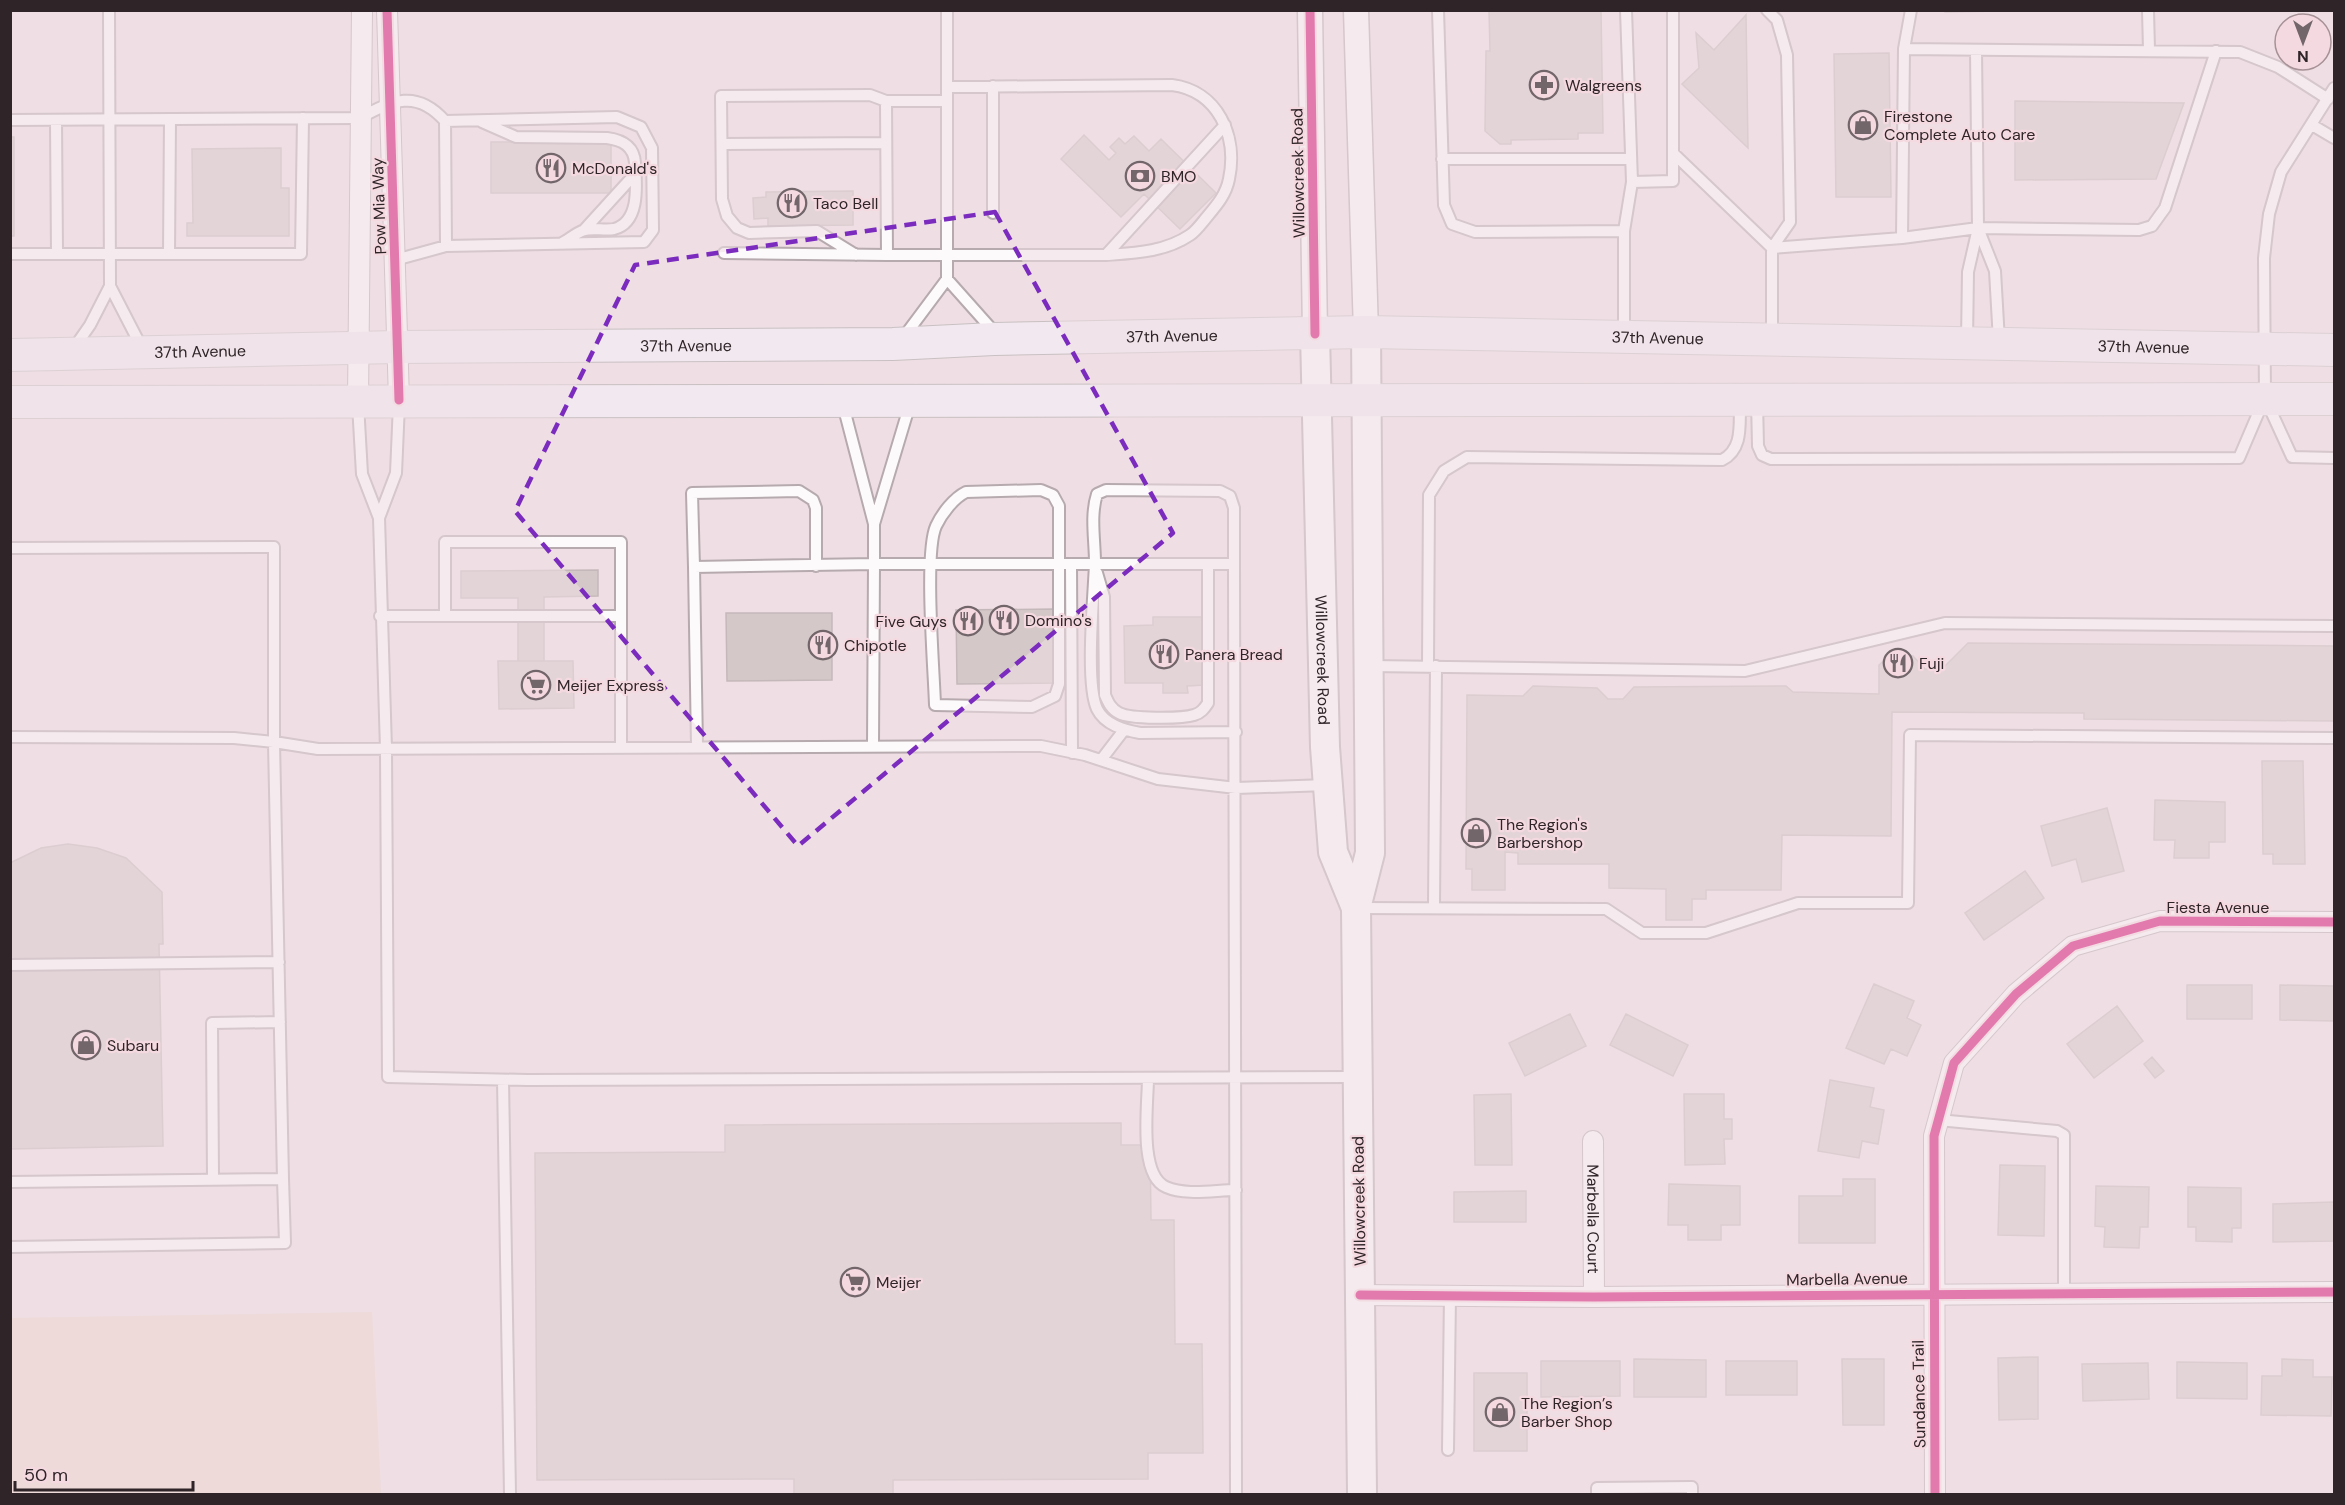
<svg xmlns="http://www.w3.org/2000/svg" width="2345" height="1505" font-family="'DM Sans',sans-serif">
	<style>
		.green { fill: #ead4cc }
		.building { fill: #d5c8c9; stroke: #c5b8ba; stroke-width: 1.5 }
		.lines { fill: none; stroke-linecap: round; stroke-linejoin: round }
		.service-casing { stroke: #b6aaae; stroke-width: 14 }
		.minor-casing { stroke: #b6aaae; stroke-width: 22 }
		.tertiary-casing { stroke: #b6aaae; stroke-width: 27 }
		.secondary-casing { stroke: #b6aaae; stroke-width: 32 }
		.primary-casing { stroke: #c8c0c2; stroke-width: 34 }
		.service { stroke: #fdfafb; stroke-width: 10 }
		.minor { stroke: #fdfafb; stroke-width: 20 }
		.tertiary { stroke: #fdfafb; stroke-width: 24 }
		.secondary { stroke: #fdfafb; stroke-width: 28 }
		.primary { stroke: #f2e8ef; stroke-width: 32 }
		.cycleway-casing { stroke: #f5d9e0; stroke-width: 13 }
		.cycleway { stroke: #d6006c; stroke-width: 9 }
		.marked { fill: none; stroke: #7b2cbf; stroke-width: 4.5; stroke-dasharray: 12 8; stroke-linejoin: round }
		.labels { text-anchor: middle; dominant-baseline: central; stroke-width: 4.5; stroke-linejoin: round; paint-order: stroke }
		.poi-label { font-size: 16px; fill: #2f2528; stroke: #f5d9e0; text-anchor: start }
		.street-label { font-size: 16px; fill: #2f2528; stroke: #f5d9e0 }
	</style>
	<rect width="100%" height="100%" fill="#efdfe4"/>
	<path class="green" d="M 372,1312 L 381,1494 L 11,1494 L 11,1318 Z"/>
	<path class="building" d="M 1489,10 L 1601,10 L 1603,133 L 1578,133 L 1578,139 L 1511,140 L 1511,144 L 1500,144 L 1485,131 L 1486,51 L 1490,51 Z
		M 1945,10 L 2000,10 L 2000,11 L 1945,12 Z
		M 1746,15 L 1748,148 L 1682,84 L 1699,68 L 1696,33 L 1714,50 Z
		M 1889,53 L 1891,197 L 1836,197 L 1834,54 Z
		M 2015,101 L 2184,103 L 2156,179 L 2015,180 Z
		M 1084,135 L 1109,160 L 1116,153 L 1110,147 L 1119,138 L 1125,144 L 1134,136 L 1149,151 L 1161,139 L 1216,193 L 1180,229 L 1144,194 L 1121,217 L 1061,159 Z
		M 10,137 L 14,137 L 14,236 L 10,236 Z
		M 491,142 L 611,142 L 611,193 L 491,193 Z
		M 281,148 L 281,188 L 289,188 L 289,236 L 187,236 L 187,223 L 193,223 L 192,149 Z
		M 853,191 L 853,225 L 768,226 L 768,218 L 754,219 L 753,198 L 766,197 L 766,192 Z
		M 598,570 L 598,596 L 544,597 L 544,661 L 518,661 L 518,598 L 461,598 L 461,571 Z
		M 1054,609 L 1055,683 L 957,684 L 956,610 Z
		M 726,613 L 832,613 L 832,680 L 727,681 Z
		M 1153,617 L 1203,617 L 1204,685 L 1187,686 L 1188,693 L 1163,693 L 1163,683 L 1125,683 L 1124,626 L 1153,625 Z
		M 1968,643 L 2334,646 L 2334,721 L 2084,719 L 2084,713 L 1892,712 L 1891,836 L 1782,835 L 1781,890 L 1706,890 L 1706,899 L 1692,899 L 1692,920 L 1666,920 L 1666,889 L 1609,888 L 1609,864 L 1518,864 L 1518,853 L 1505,852 L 1505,890 L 1472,890 L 1472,869 L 1466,869 L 1467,695 L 1523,696 L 1533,686 L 1597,688 L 1608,699 L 1623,699 L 1634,687 L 1786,686 L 1793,692 L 1879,694 L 1879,665 L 1889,656 L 1913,656 L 1925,669 L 1942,669 Z
		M 498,661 L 573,661 L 574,708 L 499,709 Z
		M 2262,761 L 2303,761 L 2305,864 L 2273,864 L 2273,854 L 2263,854 Z
		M 2155,800 L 2225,802 L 2225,842 L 2209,842 L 2209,858 L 2174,858 L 2175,840 L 2154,840 Z
		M 2107,808 L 2124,871 L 2082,882 L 2076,859 L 2052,866 L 2041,826 Z
		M 68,844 L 97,848 L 126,858 L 162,892 L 163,944 L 159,944 L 163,1146 L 10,1149 L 10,863 L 41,848 Z
		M 2025,871 L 2044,898 L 1984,940 L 1965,913 Z
		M 1874,984 L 1914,1001 L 1907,1018 L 1921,1025 L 1907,1056 L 1891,1049 L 1884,1064 L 1846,1048 Z
		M 2187,985 L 2252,985 L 2252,1019 L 2187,1019 Z
		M 2280,985 L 2334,986 L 2334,1021 L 2280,1020 Z
		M 2117,1006 L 2143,1041 L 2094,1078 L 2067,1044 Z
		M 1570,1014 L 1586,1046 L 1525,1076 L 1509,1043 Z
		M 1626,1014 L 1688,1045 L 1673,1076 L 1610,1045 Z
		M 2152,1057 L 2164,1071 L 2155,1078 L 2144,1064 Z
		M 1830,1080 L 1874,1088 L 1870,1107 L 1884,1110 L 1878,1144 L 1862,1141 L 1859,1158 L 1818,1151 Z
		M 1511,1094 L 1512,1165 L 1475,1165 L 1474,1095 Z
		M 1684,1094 L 1724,1094 L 1724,1119 L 1732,1119 L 1732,1139 L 1724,1139 L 1725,1164 L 1685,1165 Z
		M 1121,1123 L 1121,1145 L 1150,1145 L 1151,1220 L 1174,1220 L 1175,1344 L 1202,1344 L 1203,1453 L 1148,1453 L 1148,1479 L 893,1480 L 893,1494 L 794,1494 L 794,1479 L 537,1480 L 535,1153 L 725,1152 L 725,1125 Z
		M 2000,1165 L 2045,1166 L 2044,1236 L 1998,1235 Z
		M 1843,1179 L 1875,1179 L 1875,1243 L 1799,1243 L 1799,1196 L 1843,1196 Z
		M 1669,1184 L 1740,1186 L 1740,1225 L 1721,1225 L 1721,1240 L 1688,1240 L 1688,1225 L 1668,1225 Z
		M 2096,1186 L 2149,1187 L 2148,1227 L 2140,1227 L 2139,1248 L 2104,1247 L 2105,1227 L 2095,1226 Z
		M 2188,1187 L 2241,1188 L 2241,1228 L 2232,1228 L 2232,1242 L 2196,1241 L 2196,1227 L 2188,1227 Z
		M 1526,1191 L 1526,1222 L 1454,1222 L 1454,1192 Z
		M 2334,1202 L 2334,1241 L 2273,1242 L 2273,1204 Z
		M 2038,1357 L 2038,1419 L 1999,1420 L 1998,1358 Z
		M 1634,1359 L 1706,1360 L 1706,1397 L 1634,1397 Z
		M 1842,1359 L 1884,1359 L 1884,1425 L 1843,1425 Z
		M 2282,1359 L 2313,1360 L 2313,1377 L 2332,1377 L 2331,1416 L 2261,1415 L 2262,1376 L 2282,1376 Z
		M 1541,1361 L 1620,1361 L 1620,1396 L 1541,1397 Z
		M 1726,1361 L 1797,1361 L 1797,1395 L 1726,1395 Z
		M 2177,1362 L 2247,1363 L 2247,1399 L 2177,1398 Z
		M 2148,1363 L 2149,1399 L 2083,1401 L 2082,1364 Z
		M 1474,1373 L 1527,1373 L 1527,1451 L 1474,1451 Z"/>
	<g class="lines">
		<g class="service-casing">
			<path id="service" d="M 109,10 L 110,286
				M 1438,10 L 1444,205 L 1452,224 L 1475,232 L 1624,231
				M 1767,10 L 1777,20 L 1787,55 L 1790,222 L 1772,248
				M 1911,10 L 1904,49 L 2240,52 L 2278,67 L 2328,99
				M 2148,10 L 2149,50
				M 1976,50 L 1978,228
				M 993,86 L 993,213
				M 947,87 L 1172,85 C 1218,91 1238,136 1229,179 C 1226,195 1216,206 1206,218 C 1201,224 1196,231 1190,235 C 1165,252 1135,253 1106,255 L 887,255 L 886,101 L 947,101
				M 2334,88 L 2281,172 L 2269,214 L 2264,258 L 2265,398 L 2292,457 L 2334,458
				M 10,120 L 360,118 C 392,100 417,89 445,121 L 446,246
				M 56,120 L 57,254
				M 482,122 L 516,137 L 607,138 C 622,140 634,146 635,163 C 636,183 641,222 614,229 C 604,231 591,227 582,231 C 575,234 568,240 562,243
				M 2312,125 L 2334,138
				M 722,144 L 886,143
				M 1673,153 L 1772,248 L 1772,336
				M 1442,159 L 1631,159
				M 1632,182 L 1673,181 L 1673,10
				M 584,230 L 635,174
				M 1902,238 L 1978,228 L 2139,230 L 2152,226 L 2165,208 L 2216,51
				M 1772,248 L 1902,238 L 1904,49
				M 724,253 L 887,255
				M 10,254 L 301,254 L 303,118
				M 169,254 L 170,119
				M 856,255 L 817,231 L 749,233 L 737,228 L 727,216 L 722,199 L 721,96 L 870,95 L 886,101
				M 1106,255 L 1225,125
				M 395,260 L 446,246 L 644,242 L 653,230 L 652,148 L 641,127 L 617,117 L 445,121
				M 947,279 L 996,334
				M 1624,335 L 1624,231 L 1632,182 L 1626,10
				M 903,338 L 947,279 L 947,10
				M 1967,341 L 1968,272 L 1978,228 L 1995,271 L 1999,341
				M 74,348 L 90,325 L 110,286 L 143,350
				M 1757,401 L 1758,446 L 1762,455 L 1771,459 L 1789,459 L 2239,458 L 2263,402
				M 358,404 L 362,474 L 379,518 L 386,749 L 388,1077 L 527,1080 L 1358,1077
				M 1041,490 L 1053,495 L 1059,506 L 1059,684 L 1055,696 L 1032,707 L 935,705 C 934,670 924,552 936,526 C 942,513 954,498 966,492 Z
				M 379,518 L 396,473 L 399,404
				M 874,524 L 910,404
				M 10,548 L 274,547 L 274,742 L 318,749 L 1041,746 L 1085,755 L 1158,779 L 1236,788 L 1327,785
				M 1071,564 L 1072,753
				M 1234,564 L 1234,508 L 1230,496 L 1220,491 L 1106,490 L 1097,494 C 1090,516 1095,540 1095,563 C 1094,594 1085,683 1097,709 C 1105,725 1124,730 1140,733 L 1236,732
				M 694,567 L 692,493 L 799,491 L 813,500 L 816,508 L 816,566
				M 1097,573 L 1104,597 L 1105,695 C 1108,702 1111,709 1119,713 C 1130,719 1181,719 1194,715 C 1201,713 1204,709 1208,703 L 1208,564
				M 380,616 L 621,616 L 621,747
				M 445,616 L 445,542 L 621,542 L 621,616
				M 1369,666 L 1745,671 L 1945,623 L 2334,626
				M 1428,667 L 1429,495 L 1444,471 L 1467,457 L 1722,460 C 1744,449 1739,423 1740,402
				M 10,737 L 234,738 L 274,742 L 283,1179
				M 873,745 L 874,564 L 1234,564 L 1236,1494
				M 697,746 L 694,567 L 874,564 L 874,524 L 843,405
				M 1101,760 L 1124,730
				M 1434,907 L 1436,666
				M 1356,908 L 1606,909 L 1642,933 L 1706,933 L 1798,903 L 1908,903 L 1910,735 L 2334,738
				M 10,965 L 279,962
				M 1148,1078 C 1148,1104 1138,1175 1166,1187 C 1186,1196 1215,1190 1236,1190
				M 503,1080 L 510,1494
				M 1938,1120 L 2057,1131 L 2064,1135 L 2064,1293
				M 213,1180 L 212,1023 L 280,1022
				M 10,1182 L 283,1179 L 285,1243 L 10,1247
				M 1448,1450 L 1450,1295
				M 1597,1494 L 1597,1488 L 1692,1487 L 1692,1494"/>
		</g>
		<g class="minor-casing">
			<g id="minor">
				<path d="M 387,10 L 399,400"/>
				<path d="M 358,400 L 362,10"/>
				<path id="s1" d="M 1593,1141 L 1594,1297"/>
				<path d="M 1360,1295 L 1594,1297 L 2334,1292"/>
				<path d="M 1935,1494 L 1934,1136 L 1954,1063 L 2016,994 L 2073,946 L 2160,921 L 2334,922"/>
			</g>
		</g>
		<g class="tertiary-casing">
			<path id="tertiary" d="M 1310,10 L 1315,334
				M 1356,10 L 1366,332"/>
		</g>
		<g class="secondary-casing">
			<g id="secondary">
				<path id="s2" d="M 1315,334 L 1325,747 L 1333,852 L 1356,908"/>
				<path d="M 1362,1494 L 1356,908 L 1370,853 L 1366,332"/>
			</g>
		</g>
		<g class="primary-casing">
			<g id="primary">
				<path id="s3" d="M 10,355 L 398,347 L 893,344 L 994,339 L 1366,332 L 2334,350"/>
				<path d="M 10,402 L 2334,399"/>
			</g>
		</g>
		<use href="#service" class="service"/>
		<use href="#minor" class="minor"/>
		<use href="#tertiary" class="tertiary"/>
		<use href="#secondary" class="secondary"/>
		<use href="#primary" class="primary"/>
		<g class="cycleway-casing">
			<path id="cycleway" d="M 387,10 L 399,400
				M 1310,10 L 1315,334
				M 1360,1295 L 1594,1297 L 2334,1292
				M 1935,1494 L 1934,1136 L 1954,1063 L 2016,994 L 2073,946 L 2160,921 L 2334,922"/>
		</g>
		<use href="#cycleway" class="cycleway"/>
	</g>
	<path d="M0 0H2345V1505H0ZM 995,212 L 1173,533 L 798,846 L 515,511 L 635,265 Z" fill="#efdfe4" fill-opacity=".55" fill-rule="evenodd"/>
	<path class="marked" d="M 995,212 L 1173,533 L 798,846 L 515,511 L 635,265 Z"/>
	<defs>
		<g id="pharmacy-ring" transform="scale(1.5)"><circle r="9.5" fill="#f5d9e0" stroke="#72666a" stroke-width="1.5"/><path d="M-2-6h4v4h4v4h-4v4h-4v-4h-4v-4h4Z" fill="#72666a"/></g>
		<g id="shop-ring" transform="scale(1.5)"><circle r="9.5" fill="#f5d9e0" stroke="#72666a" stroke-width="1.5"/><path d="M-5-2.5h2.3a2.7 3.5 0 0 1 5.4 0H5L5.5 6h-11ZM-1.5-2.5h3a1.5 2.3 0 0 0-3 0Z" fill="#72666a"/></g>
		<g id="restaurant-ring" transform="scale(1.5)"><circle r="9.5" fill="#f5d9e0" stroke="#72666a" stroke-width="1.5"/><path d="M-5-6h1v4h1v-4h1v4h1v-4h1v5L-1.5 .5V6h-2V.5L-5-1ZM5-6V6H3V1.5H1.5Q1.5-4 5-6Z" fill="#72666a"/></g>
		<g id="bank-ring" transform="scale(1.5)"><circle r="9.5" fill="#f5d9e0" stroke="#72666a" stroke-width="1.5"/><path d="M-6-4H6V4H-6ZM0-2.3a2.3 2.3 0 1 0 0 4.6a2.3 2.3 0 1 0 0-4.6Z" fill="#72666a"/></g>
		<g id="supermarket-ring" transform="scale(1.5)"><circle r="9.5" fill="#f5d9e0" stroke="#72666a" stroke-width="1.5"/><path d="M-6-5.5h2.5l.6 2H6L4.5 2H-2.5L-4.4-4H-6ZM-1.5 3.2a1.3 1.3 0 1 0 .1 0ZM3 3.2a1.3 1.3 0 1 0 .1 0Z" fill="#72666a"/></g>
	</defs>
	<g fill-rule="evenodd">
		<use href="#pharmacy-ring" x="1544" y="85"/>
		<use href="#shop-ring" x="1863" y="125"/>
		<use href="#restaurant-ring" x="551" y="168"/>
		<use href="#bank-ring" x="1140" y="176"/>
		<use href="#restaurant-ring" x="792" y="203"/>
		<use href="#restaurant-ring" x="1004" y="620"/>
		<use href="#restaurant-ring" x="968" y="621"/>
		<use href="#restaurant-ring" x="823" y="645"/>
		<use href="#restaurant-ring" x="1164" y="654"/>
		<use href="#restaurant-ring" x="1898" y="663"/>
		<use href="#supermarket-ring" x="536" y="685"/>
		<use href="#shop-ring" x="1476" y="833"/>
		<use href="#shop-ring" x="86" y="1045"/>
		<use href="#supermarket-ring" x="855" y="1282"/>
		<use href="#shop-ring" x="1500" y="1412"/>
	</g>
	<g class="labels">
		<g class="poi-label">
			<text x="1565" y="85">Walgreens</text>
			<text x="1884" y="116">Firestone<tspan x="1884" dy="18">Complete Auto Care</tspan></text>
			<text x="572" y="168">McDonald's</text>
			<text x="1161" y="176">BMO</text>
			<text x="813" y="203">Taco Bell</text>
			<text x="1025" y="620">Domino's</text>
			<text x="947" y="621" text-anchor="end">Five Guys</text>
			<text x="844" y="645">Chipotle</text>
			<text x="1185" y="654">Panera Bread</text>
			<text x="1919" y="663">Fuji</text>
			<text x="557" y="685">Meijer Express</text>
			<text x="1497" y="824">The Region's<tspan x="1497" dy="18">Barbershop</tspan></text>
			<text x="107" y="1045">Subaru</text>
			<text x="876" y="1282">Meijer</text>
			<text x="1521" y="1403">The Region’s<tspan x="1521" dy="18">Barber Shop</tspan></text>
		</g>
		<g class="street-label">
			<text transform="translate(1298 173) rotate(-91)">Willowcreek Road</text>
			<text transform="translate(379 206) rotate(-92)">Pow Mia Way</text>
			<text stroke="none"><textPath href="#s3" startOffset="1648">37th Avenue</textPath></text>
			<text stroke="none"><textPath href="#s3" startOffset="1162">37th Avenue</textPath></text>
			<text stroke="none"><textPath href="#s3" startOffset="676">37th Avenue</textPath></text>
			<text stroke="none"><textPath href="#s3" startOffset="2134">37th Avenue</textPath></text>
			<text stroke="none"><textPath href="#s3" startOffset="190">37th Avenue</textPath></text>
			<text stroke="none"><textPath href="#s2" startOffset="326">Willowcreek Road</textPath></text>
			<text x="2218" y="907">Fiesta Avenue</text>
			<text transform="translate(1359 1201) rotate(-91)">Willowcreek Road</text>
			<text stroke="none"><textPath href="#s1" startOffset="78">Marbella Court</textPath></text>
			<text transform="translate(1847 1279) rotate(-1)">Marbella Avenue</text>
			<text transform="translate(1919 1394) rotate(-91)">Sundance Trail</text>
		</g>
	</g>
	<rect width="2345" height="1505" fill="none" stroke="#2f2528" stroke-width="24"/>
	<g transform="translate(2303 42) rotate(180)"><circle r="28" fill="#f5d9e0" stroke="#a69196" stroke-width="1.5"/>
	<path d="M0-4.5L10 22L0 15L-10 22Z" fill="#72666a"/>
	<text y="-9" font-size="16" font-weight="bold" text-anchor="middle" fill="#2f2528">N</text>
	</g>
	<path d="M15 1481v9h178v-9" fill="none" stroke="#2f2528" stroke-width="3"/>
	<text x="24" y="1481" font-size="18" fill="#2f2528" stroke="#f5d9e0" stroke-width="4.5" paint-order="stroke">50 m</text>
</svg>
